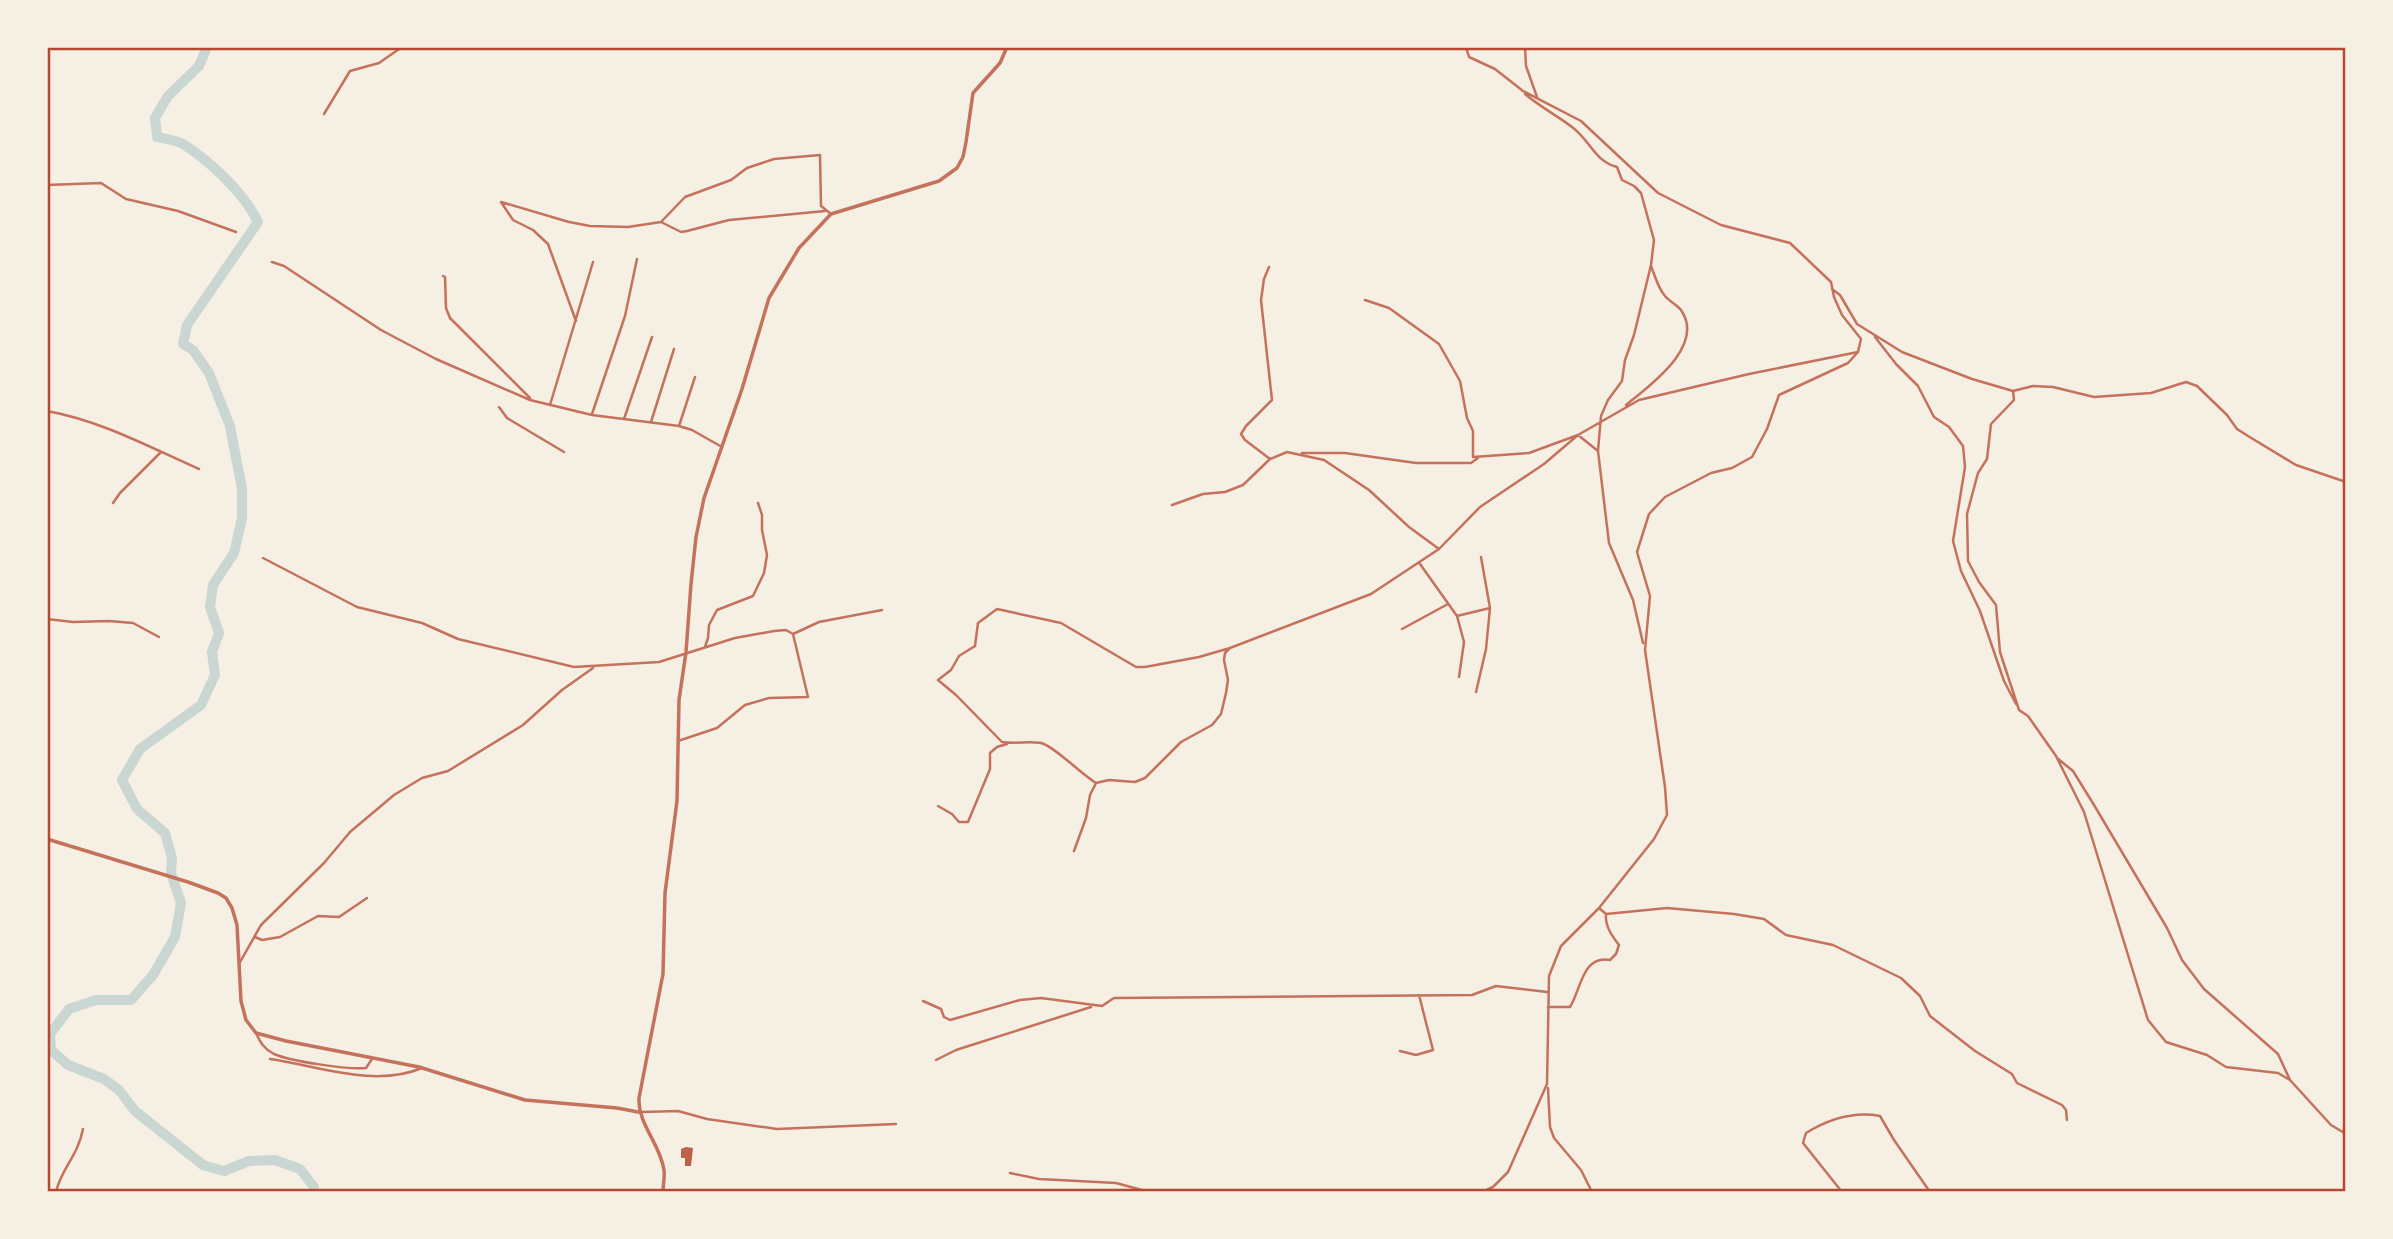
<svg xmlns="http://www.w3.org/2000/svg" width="2393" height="1239" font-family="'Golos Text',sans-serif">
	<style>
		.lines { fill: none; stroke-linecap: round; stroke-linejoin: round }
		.river { stroke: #c9d6d2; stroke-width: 10 }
		.building { fill: #bf614a }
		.minor { stroke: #c5725c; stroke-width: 2.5 }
		.tertiary { stroke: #c5725c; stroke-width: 3.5 }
		.neatline { fill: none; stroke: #b5482f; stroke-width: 2.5 }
	</style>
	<rect width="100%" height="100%" fill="#f6efe4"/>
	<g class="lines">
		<path class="river" d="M 207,47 L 199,66 L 168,96 L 155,118 L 157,137 C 166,139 176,140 183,144 C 210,161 245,194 258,222 L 187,325 L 183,344 L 193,350 L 209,373 L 230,426 L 242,489 L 242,518 L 234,553 L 213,585 L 210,607 L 219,633 L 212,652 L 215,675 L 201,705 L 140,749 L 122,780 L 137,809 L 165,833 L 172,858 L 171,873 L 181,903 L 175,937 L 153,975 L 131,1000 L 96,1000 L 69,1009 L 50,1034 L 51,1050 L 68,1065 L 104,1079 L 119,1090 L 135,1111 L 203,1165 L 224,1171 L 249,1161 L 275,1160 L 300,1169 L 314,1187 L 314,1192"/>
	</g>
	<path class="building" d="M 686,1147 L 693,1148 L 691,1166 L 685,1166 L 685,1158 L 681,1158 L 681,1149 Z"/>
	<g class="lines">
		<path class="minor" d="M 1466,47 L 1469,57 L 1495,69 L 1523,91 L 1581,121 L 1658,193 L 1721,225 L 1790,243 L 1831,282 L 1834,297 L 1842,315 L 1861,339 L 1858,352 L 1848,363 L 1779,395 L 1767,429 L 1752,457 L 1732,468 L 1711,473 L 1665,497 L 1649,514 L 1637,552 L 1650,596 L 1645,650 L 1665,787 L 1667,815 L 1654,839 L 1599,908 L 1561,946 L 1549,976 L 1547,1084 L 1508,1172 L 1493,1187 L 1482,1192
			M 1525,47 L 1526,66 L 1537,97
			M 1525,94 C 1539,106 1556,115 1572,127 C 1590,140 1594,161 1617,167 L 1622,180 L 1634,186 L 1641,193 L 1654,240 L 1651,265 L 1634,335 L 1625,360 L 1622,381 L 1608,400 L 1601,416 L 1598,451 L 1609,543 L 1633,600 L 1643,643
			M 324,114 L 350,71 L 379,63 L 402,47
			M 47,185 L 101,183 L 126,199 L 178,211 L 236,232
			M 661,222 L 681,232 L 687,231 L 729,220 L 825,211
			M 272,262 L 284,266 L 381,330 L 436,359 L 530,400 L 592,415 L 679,426 L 692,430 L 722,447
			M 1269,267 L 1264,279 L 1261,300 L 1272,400 L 1246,426 L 1241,434 L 1245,440 L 1270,459
			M 443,276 L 445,277 L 446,308 L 450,318 L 530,398
			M 1832,289 L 1840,295 L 1857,324 L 1902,352 L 1972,379 L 2013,391 L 2033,386 L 2053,387 L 2094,397 L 2151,393 L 2186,382 L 2197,386 L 2227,415 L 2237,429 L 2248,436 L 2296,465 L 2346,482
			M 1365,300 L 1389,308 L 1439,344 L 1460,381 L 1467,418 L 1473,431 L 1473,457 L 1529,453 L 1578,435 L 1598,451
			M 576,321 L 548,244 L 533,230 L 513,220 L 501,202 L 569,222 L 590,226 L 628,227 L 661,222 L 685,197 L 731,180 L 747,168 L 774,159 L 820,155 L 821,206 L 831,214
			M 1875,337 L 1896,364 L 1918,386 L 1934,417 L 1949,427 L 1963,446 L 1965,467 L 1953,541 L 1961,571 L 1980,611 L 2004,681 L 2016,704
			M 2013,391 L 2014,400 L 1991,424 L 1987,459 L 1978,473 L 1967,514 L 1968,561 L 1979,582 L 1996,605 L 2000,652 L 2019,710 L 2028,716 L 2056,756 L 2084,812 L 2148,1020 L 2166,1042 L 2207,1055 L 2226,1067 L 2278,1073 L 2290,1080 L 2331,1125 L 2346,1134
			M 550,405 L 593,262
			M 1626,405 C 1649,386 1706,346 1681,310 C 1677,305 1669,301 1665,296 C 1658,288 1655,276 1651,266
			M 499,407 L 507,418 L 564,452
			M 47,411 C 102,421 149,447 199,469
			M 592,414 L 625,316 L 637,259
			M 624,419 L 652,337
			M 651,422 L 674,349
			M 679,426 L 695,377
			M 1302,453 L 1345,453 L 1416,463 L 1471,463 L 1478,458
			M 113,503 L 120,493 L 161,452
			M 1172,505 L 1203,494 L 1225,492 L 1243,485 L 1270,459 L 1287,452 L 1324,460 L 1369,490 L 1409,527 L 1439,549
			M 1481,557 L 1490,608
			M 263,558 L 357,607 L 422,623 L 458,639 L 574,667 L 659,662 L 735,638 L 774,631 L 786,630 L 793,634 L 819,622 L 882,610
			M 1420,564 L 1457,616 L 1464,642 L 1459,677
			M 1457,616 L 1490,608 L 1486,649 L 1476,692
			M 47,619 L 73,622 L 109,621 L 133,623 L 159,637
			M 1402,629 L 1448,604
			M 705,647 L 708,638 L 709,625 L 717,610 L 753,596 L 764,573 L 767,555 L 762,530 L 762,515 L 758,503
			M 1230,648 L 1199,657 L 1145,667 L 1136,667 L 1061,623 L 997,609 L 978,623 L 975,646 L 959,656 L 951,670 L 938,680 L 956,695 L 1002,742 C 1015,744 1028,741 1041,743 C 1054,746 1081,774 1096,783 L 1109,780 L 1135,782 L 1145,778 L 1181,742 L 1212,725 L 1221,714 L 1226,693 L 1228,680 L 1224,660 L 1225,653 L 1230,648 L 1371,594 L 1439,549 L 1480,507 L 1544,464 L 1578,435 L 1639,400 L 1749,374 L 1858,352
			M 678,741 L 717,728 L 745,705 L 769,698 L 808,697 L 793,634
			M 2057,758 L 2073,771 L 2094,805 L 2167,928 L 2182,960 L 2204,989 L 2278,1054 L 2290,1080
			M 938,806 L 952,814 L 959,822 L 968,822 L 990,769 L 990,753 L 997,747 L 1007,744
			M 1074,851 L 1086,818 L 1090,795 L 1096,783
			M 1599,908 L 1606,914 L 1667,908 L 1734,914 L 1764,919 L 1786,935 L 1833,945 L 1901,978 L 1920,996 L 1930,1016 L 1975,1051 L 2012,1074 L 2017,1083 L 2062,1105 L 2066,1110 L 2067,1120
			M 255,937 L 262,940 L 280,937 L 318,916 L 339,917 L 367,898
			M 239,964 L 261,925 L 324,863 L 350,832 L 394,795 L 422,778 L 448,771 L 523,725 L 562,690 L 593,668
			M 923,1001 L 941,1009 L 944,1017 L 950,1020 L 1020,1000 L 1041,998 L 1102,1006 L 1114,998 L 1472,995 L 1496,986 L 1547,992
			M 1548,1007 L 1570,1007 C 1581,990 1582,955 1610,960 L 1616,954 L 1619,945 C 1612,936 1605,926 1606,915
			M 256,1033 C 260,1042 264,1049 274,1054 C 290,1061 348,1070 366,1068 L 372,1059
			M 1400,1051 L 1416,1055 L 1433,1050 L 1419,995
			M 270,1059 C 319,1066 374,1088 422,1068
			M 936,1060 L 956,1050 L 1091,1007
			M 1548,1088 L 1550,1127 L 1554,1138 L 1581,1170 L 1592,1192
			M 642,1112 L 678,1111 L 707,1119 L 777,1129 L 896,1124
			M 1010,1173 L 1039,1179 L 1116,1183 L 1149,1192
			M 56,1192 C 61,1169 78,1156 83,1129
			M 1842,1192 L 1803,1143 L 1806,1133 C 1829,1119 1853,1111 1880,1116 L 1894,1140 L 1930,1192"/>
		<path class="tertiary" d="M 47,839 L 188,882 L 218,893 L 226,898 L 232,908 L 237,925 L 241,1001 L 246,1020 L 256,1033 L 286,1041 L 419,1067 L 525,1100 L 617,1108 L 638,1112
			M 663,1192 C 663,1185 665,1176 664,1170 C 660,1143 638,1125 639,1098 L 663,974 L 665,893 L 677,801 L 679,700 L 686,652 L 691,584 L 696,537 L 704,498 L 742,389 L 769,298 L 799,248 L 831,214 L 939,181 L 957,168 L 963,157 L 966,142 L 973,93 L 1000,63 L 1007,47"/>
	</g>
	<rect width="2393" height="1239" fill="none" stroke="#f6efe4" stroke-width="98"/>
	<rect x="49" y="49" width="2295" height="1141" class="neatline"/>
</svg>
